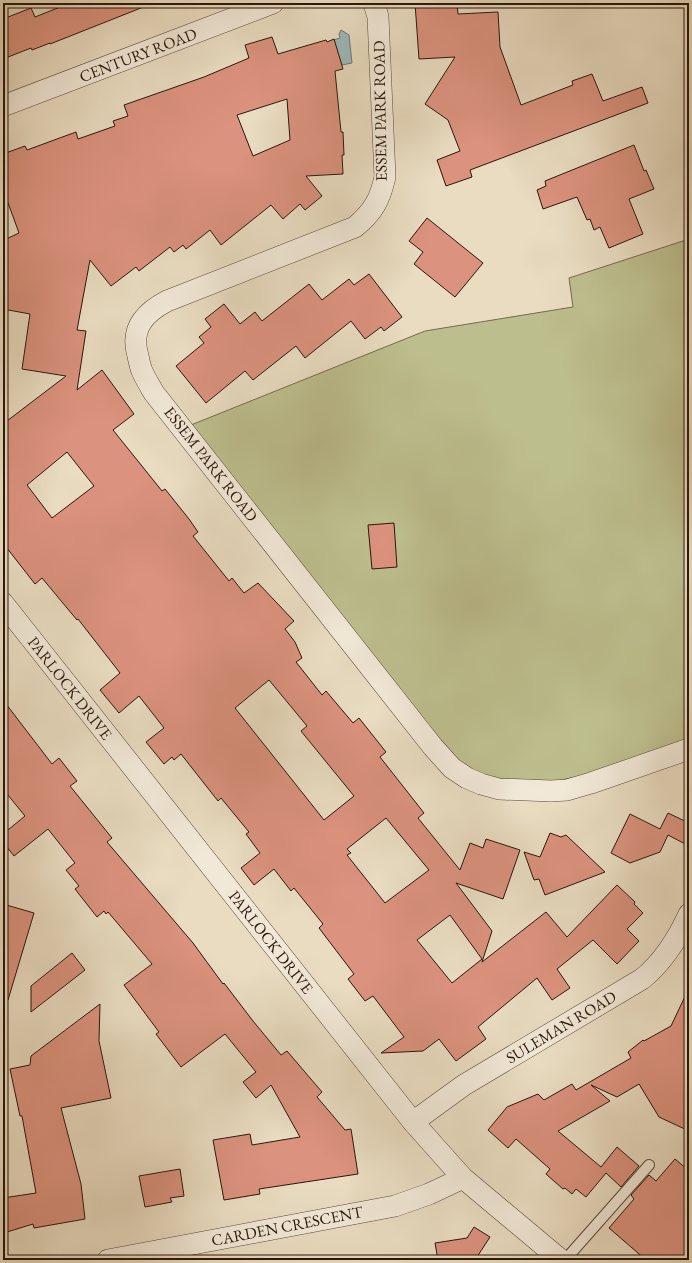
<svg xmlns="http://www.w3.org/2000/svg" width="692" height="1263" font-family="'EB Garamond',serif">
	<style>
		.green { fill: #bdbe8e; stroke: #746a4c }
		.water { fill: #9db9bd; stroke: #6f7875 }
		.building { fill: #db927e; stroke: #2a160a; fill-rule: evenodd }
		.lines { fill: none; stroke-linecap: round; stroke-linejoin: round }
		.service-casing { stroke: #5a4838; stroke-width: 12 }
		.minor-casing { stroke: #5a4838; stroke-width: 22 }
		.service { stroke: #f1e8d7; stroke-width: 10 }
		.minor { stroke: #f1e8d7; stroke-width: 21 }
		.labels { text-anchor: middle; dominant-baseline: central; stroke-width: 3; stroke-linejoin: round; paint-order: stroke }
		.street-label { font-size: 16px; fill: #2a160a; stroke: #f1e8d7 }
	</style>
	<rect width="100%" height="100%" fill="#e9dcc1"/>
	<filter id="stains"><feTurbulence type="fractalNoise" baseFrequency=".005" numOctaves="4"/><feColorMatrix values="0 0 0 0 .2 0 0 0 0 .09 0 0 0 0 .02 0 0 0 .5 -.17"/></filter>
	<radialGradient id="worn" r=".72"><stop offset=".6" stop-color="#630" stop-opacity="0"/><stop offset="1" stop-color="#630" stop-opacity=".3"/></radialGradient>
	<path class="green" d="M 689,239 L 689,744 L 606,771 L 551,782 L 487,778 L 456,763 L 186,427 L 425,331 L 573,307 L 569,278 Z"/>
	<path class="water" d="M 341,30 L 349,35 L 352,63 L 342,65 L 334,40 L 340,38 L 339,34 Z"/>
	<path class="building" d="M 70,3 L 151,3 L 151,4 L 50,44 L 50,43 L 32,50 L 31,48 L 3,59 L 3,19 L 31,8 L 35,17 Z
		M 415,3 L 457,3 L 458,14 L 498,12 L 500,47 L 521,105 L 573,85 L 572,81 L 592,74 L 603,101 L 642,87 L 648,103 L 470,170 L 472,177 L 446,186 L 437,160 L 460,151 L 448,120 L 425,104 L 455,57 L 419,59 Z
		M 272,37 L 278,54 L 326,40 L 327,42 L 334,39 L 343,69 L 335,71 L 341,132 L 343,132 L 344,155 L 342,155 L 343,174 L 306,176 L 322,196 L 305,210 L 300,204 L 283,219 L 271,205 L 221,245 L 210,230 L 186,249 L 183,245 L 174,252 L 170,247 L 139,271 L 136,267 L 111,286 L 90,260 L 77,330 L 86,331 L 77,390 L 102,370 L 134,414 L 113,430 L 162,491 L 165,489 L 189,519 L 198,532 L 193,536 L 229,581 L 232,578 L 244,593 L 258,583 L 294,621 L 285,629 L 295,642 L 302,658 L 296,662 L 322,695 L 326,691 L 353,723 L 359,718 L 386,752 L 380,757 L 424,813 L 418,818 L 460,870 L 470,843 L 483,848 L 486,839 L 520,850 L 503,899 L 456,883 L 492,931 L 482,962 L 546,912 L 567,937 L 617,885 L 635,902 L 634,904 L 643,913 L 627,929 L 639,941 L 617,964 L 593,940 L 557,969 L 570,988 L 552,1000 L 537,978 L 478,1027 L 486,1039 L 456,1061 L 439,1039 L 423,1051 L 381,1053 L 404,1037 L 373,996 L 365,1001 L 348,979 L 354,974 L 319,928 L 323,924 L 294,888 L 291,891 L 274,869 L 254,885 L 241,868 L 260,853 L 246,834 L 249,832 L 221,798 L 218,801 L 181,754 L 174,760 L 172,757 L 164,764 L 146,742 L 164,728 L 139,696 L 119,713 L 100,690 L 120,673 L 78,619 L 77,620 L 42,578 L 35,584 L 3,543 L 3,424 L 66,376 L 22,369 L 30,314 L 3,309 L 4,240 L 19,233 L 3,189 L 3,154 L 25,146 L 27,150 L 76,132 L 78,139 L 115,126 L 113,121 L 128,116 L 124,105 L 204,77 L 249,58 L 245,45 ZM 287,99 L 290,140 L 253,156 L 237,115 ZM 67,452 L 94,486 L 52,518 L 27,485 ZM 269,680 L 307,726 L 301,731 L 354,796 L 324,820 L 235,708 ZM 386,818 L 429,870 L 385,903 L 347,855 L 351,853 L 347,849 ZM 450,915 L 482,959 L 452,983 L 417,940 Z
		M 634,145 L 644,171 L 646,170 L 654,189 L 629,199 L 643,234 L 609,248 L 600,227 L 594,230 L 590,219 L 587,220 L 577,197 L 543,209 L 537,190 L 546,186 L 545,181 Z
		M 427,218 L 483,263 L 455,297 L 414,264 L 423,252 L 409,241 Z
		M 369,274 L 402,317 L 384,331 L 381,327 L 365,339 L 351,321 L 305,358 L 296,346 L 253,380 L 245,371 L 206,403 L 176,366 L 204,343 L 199,337 L 211,327 L 205,319 L 224,304 L 240,324 L 255,312 L 262,321 L 309,284 L 322,300 L 349,279 L 354,285 Z
		M 394,523 L 397,567 L 372,569 L 368,525 Z
		M 3,700 L 52,764 L 59,758 L 77,781 L 70,786 L 112,838 L 107,842 L 193,943 L 223,984 L 224,983 L 253,1021 L 281,1055 L 287,1051 L 322,1092 L 317,1097 L 345,1130 L 351,1129 L 358,1174 L 259,1189 L 260,1194 L 224,1200 L 213,1140 L 250,1134 L 252,1145 L 300,1137 L 271,1085 L 256,1098 L 243,1082 L 256,1072 L 225,1034 L 181,1067 L 156,1034 L 159,1032 L 124,985 L 152,964 L 108,912 L 106,914 L 104,911 L 97,917 L 75,889 L 79,886 L 66,870 L 75,863 L 48,829 L 14,856 L 3,842 L 3,834 L 25,816 L 3,789 Z
		M 668,813 L 689,823 L 689,846 L 668,835 L 660,852 L 630,863 L 611,853 L 630,814 L 660,829 Z
		M 550,833 L 561,837 L 566,835 L 605,872 L 545,895 L 539,879 L 534,880 L 524,852 L 540,857 Z
		M 3,904 L 34,913 L 8,1000 L 3,1000 Z
		M 72,953 L 85,970 L 31,1012 L 31,986 Z
		M 689,988 L 689,1131 L 659,1117 L 639,1084 L 617,1097 L 591,1085 L 610,1101 L 558,1131 L 601,1167 L 617,1147 L 639,1166 L 621,1187 L 606,1173 L 586,1197 L 576,1189 L 572,1194 L 565,1188 L 563,1189 L 546,1174 L 550,1169 L 516,1139 L 508,1148 L 488,1130 L 507,1107 L 538,1094 L 544,1100 L 572,1084 L 576,1090 L 631,1058 L 628,1052 L 643,1040 L 644,1041 L 671,1026 Z
		M 100,1004 L 99,1041 L 111,1098 L 61,1108 L 81,1184 L 85,1219 L 34,1228 L 33,1224 L 7,1232 L 3,1223 L 3,1198 L 36,1193 L 22,1116 L 20,1116 L 10,1069 L 30,1065 L 31,1056 Z
		M 675,1159 L 689,1171 L 689,1260 L 646,1260 L 609,1228 L 634,1199 L 631,1195 L 649,1175 L 656,1181 Z
		M 180,1169 L 184,1196 L 170,1198 L 172,1202 L 145,1207 L 139,1176 Z
		M 474,1227 L 490,1237 L 475,1260 L 438,1260 L 435,1243 L 467,1238 Z"/>
	<g class="lines">
		<g class="service-casing">
			<path id="service" d="M 565,1260 L 649,1165"/>
		</g>
		<g class="minor-casing">
			<path id="minor" d="M 374,3 L 378,17 L 385,177 C 380,200 373,212 355,227 L 167,301 C 144,313 130,329 138,356 C 139,361 140,366 142,371 C 145,378 150,386 154,393 L 433,747 L 452,768 L 467,778 L 481,784 L 499,789 L 551,791 L 567,790 L 591,783 L 689,749
				M 3,106 L 273,3
				M 3,603 L 413,1122 L 463,1178 L 561,1260
				M 413,1122 L 464,1085 L 642,979 C 663,962 678,938 689,914
				M 108,1260 L 395,1206 L 429,1194 L 463,1178"/>
		</g>
		<use href="#service" class="service"/>
		<use href="#minor" class="minor"/>
	</g>
	<g class="labels">
		<g class="street-label">
			<text transform="translate(138 55) rotate(-21)">CENTURY ROAD</text>
			<text transform="translate(380 111) rotate(-91)">ESSEM PARK ROAD</text>
			<text transform="translate(211 464) rotate(52)">ESSEM PARK ROAD</text>
			<text transform="translate(70 688) rotate(52)">PARLOCK DRIVE</text>
			<text transform="translate(271 942) rotate(52)">PARLOCK DRIVE</text>
			<text transform="translate(561 1027) rotate(-31)">SULEMAN ROAD</text>
			<text transform="translate(287 1226) rotate(-11)">CARDEN CRESCENT</text>
		</g>
	</g>
	<rect width="692" height="1263" fill="none" stroke="#e9dcc1" stroke-width="16"/>
	<rect x="4" y="4" width="684" height="1255" fill="none" stroke="#2a160a" stroke-width="2"/>
	<rect x="8" y="8" width="676" height="1247" fill="none" stroke="#2a160a"/>
	<rect width="100%" height="100%" filter="url(#stains)"/>
	<rect width="100%" height="100%" fill="url(#worn)"/>
</svg>
